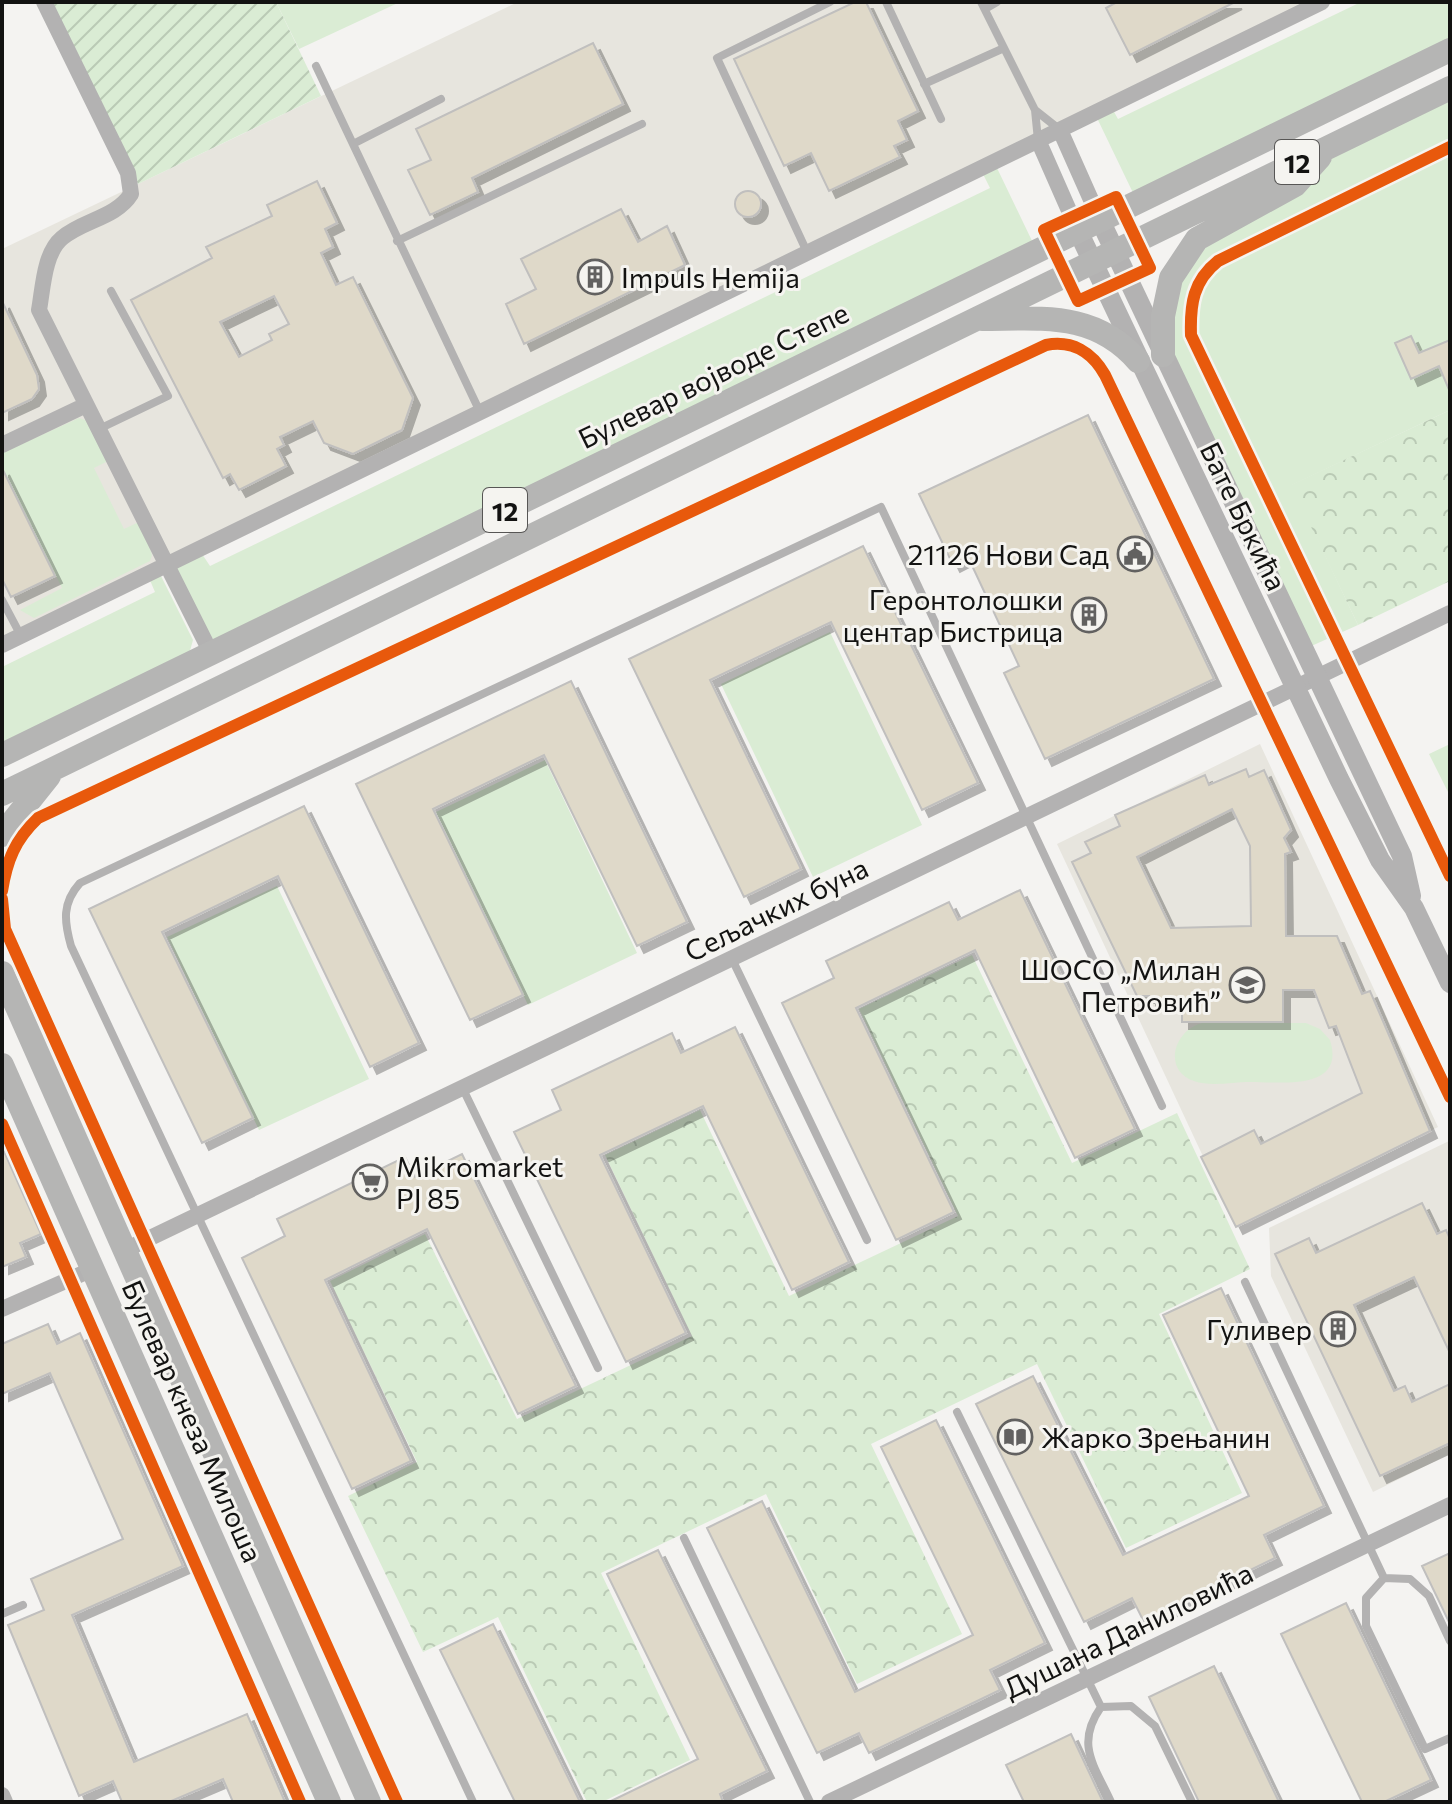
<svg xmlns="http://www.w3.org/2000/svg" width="1452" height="1804" font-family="Commissioner,sans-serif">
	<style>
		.built { fill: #e7e5de }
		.grass { fill: #daecd4 }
		.forest { fill: url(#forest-crowns) }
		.garden { fill: url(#garden-furrows) }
		.building { fill: #dfd9c9; stroke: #c0bfbe; stroke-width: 2; fill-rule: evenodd; filter: url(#shadow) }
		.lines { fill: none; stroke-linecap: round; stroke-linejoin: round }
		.service { stroke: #b3b2b2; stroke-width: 8 }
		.minor { stroke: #b3b2b2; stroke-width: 16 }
		.tertiary { stroke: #b3b2b2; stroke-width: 20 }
		.primary { stroke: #b5b5b4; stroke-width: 24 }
		.cycleway-casing { stroke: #f5f4f0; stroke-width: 17 }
		.cycleway { stroke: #e8590c; stroke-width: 12 }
		.labels { text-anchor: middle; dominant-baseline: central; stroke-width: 6; stroke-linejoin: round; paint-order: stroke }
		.shield { fill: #f5f4f0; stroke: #575655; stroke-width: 2 }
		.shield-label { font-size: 26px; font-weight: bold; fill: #131312 }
		.poi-label { font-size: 28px; fill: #131312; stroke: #f5f4f0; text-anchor: end }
		.street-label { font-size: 28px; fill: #131312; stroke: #f5f4f0 }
	</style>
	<defs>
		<pattern id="forest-crowns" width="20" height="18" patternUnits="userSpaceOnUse" patternTransform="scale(2)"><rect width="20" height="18" fill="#daecd4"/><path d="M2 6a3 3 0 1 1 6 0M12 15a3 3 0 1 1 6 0" fill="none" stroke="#bacab5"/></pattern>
		<pattern id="garden-furrows" width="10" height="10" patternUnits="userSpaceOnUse" patternTransform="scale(2)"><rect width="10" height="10" fill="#daecd4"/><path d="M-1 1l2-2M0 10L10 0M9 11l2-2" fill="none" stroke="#bacab5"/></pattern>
		<filter id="shadow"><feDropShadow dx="7" dy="7" stdDeviation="0" flood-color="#0004"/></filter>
	</defs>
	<rect width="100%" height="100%" fill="#f4f3f1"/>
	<path class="built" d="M 518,2 L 1311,2 L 2,639 L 2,249 Z
		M 1260,744 L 1438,1127 L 1236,1227 L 1057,844 Z
		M 1449,1141 L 1450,1454 L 1373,1492 L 1271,1276 L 1269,1228 Z"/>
	<path class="grass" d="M 276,2 L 400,2 L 299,49 Z
		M 1361,2 L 1450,2 L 1450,44 L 1135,197 L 1097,118 L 1113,110 L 1118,119 Z
		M 1450,96 L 1450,410 L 1292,485 L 1358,625 L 1307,648 L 1168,353 L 1177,288 L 1211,240 L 1336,151 Z
		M 997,168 L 1034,245 L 215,640 L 208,636 L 174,569 L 202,554 L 210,566 L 990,188 L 983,174 Z
		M 79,418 L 91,422 L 110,460 L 94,468 L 124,529 L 141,521 L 152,555 L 150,561 L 34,618 L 20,610 L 62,588 L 2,468 L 2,453 Z
		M 160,574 L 193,640 L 188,658 L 2,749 L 2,667 L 155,592 L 149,578 Z
		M 830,632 L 922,825 L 813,877 L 721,684 Z
		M 1450,744 L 1450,796 L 1429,754 Z
		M 545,760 L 637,953 L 528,1005 L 436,812 Z
		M 277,886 L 369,1079 L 259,1130 L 167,937 Z
		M 1202,1023 L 1306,1023 L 1320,1029 L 1330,1040 C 1346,1091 1281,1082 1250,1082 C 1234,1082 1210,1087 1194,1081 C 1162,1070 1174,1030 1202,1023 Z"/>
	<path class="forest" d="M 1450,410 L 1450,581 L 1358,625 L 1291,485 Z
		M 972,955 L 1072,1163 L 1177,1113 L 1250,1269 L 1159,1314 L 1242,1493 L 1126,1548 L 1037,1364 L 871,1444 L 962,1634 L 857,1684 L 766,1494 L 601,1573 L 690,1760 L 602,1802 L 587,1802 L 498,1617 L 423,1652 L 348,1496 L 417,1462 L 330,1281 L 425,1234 L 517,1419 L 692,1336 L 605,1155 L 700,1110 L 789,1296 L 958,1216 L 859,1009 Z"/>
	<path class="garden" d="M 51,2 L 276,2 L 321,96 L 138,184 Z"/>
	<path class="building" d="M 855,2 L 866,2 L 918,111 L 898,121 L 907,140 L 894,146 L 900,157 L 829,191 L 811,153 L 784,166 L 734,59 Z
		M 1117,2 L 1235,2 L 1130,55 L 1106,8 Z
		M 593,43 L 623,104 L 472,178 L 478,192 L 430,215 L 408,170 L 431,160 L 416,129 Z
		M 317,181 L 337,223 L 325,229 L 333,247 L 321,253 L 336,285 L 353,277 L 413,398 L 402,430 L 353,454 L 324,443 L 313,421 L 280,437 L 284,445 L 277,449 L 286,466 L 239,490 L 230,474 L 223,478 L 131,300 L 212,258 L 206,247 L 272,216 L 267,205 ZM 274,296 L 289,324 L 269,334 L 272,340 L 239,357 L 220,322 Z
		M735 204a13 13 0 1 1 26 0a13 13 0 1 1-26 0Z
		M 621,209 L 638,242 L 667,226 L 685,265 L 524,344 L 506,304 L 536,289 L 521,259 Z
		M 2,301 L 37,375 L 39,389 L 32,399 L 2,413 Z
		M 1411,336 L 1419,353 L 1450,340 L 1450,392 L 1439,366 L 1411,379 L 1395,343 Z
		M 1088,415 L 1214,679 L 1045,759 L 1004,673 L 1019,666 L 968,557 L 953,565 L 919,494 Z
		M 2,468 L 55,576 L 11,597 L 2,579 Z
		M 863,546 L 978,783 L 922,810 L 831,622 L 710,680 L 801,869 L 744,897 L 629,659 Z
		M 571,681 L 687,922 L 637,946 L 544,755 L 433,809 L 523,995 L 470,1020 L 356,784 Z
		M 1246,769 L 1249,777 L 1264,770 L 1291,830 L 1284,838 L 1291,852 L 1285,854 L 1286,936 L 1337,936 L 1362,994 L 1370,991 L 1430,1131 L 1236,1227 L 1201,1157 L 1254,1130 L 1261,1144 L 1362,1093 L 1336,1026 L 1329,1028 L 1314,990 L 1283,990 L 1283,1022 L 1182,1022 L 1182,1002 L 1149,1002 L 1149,996 L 1137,996 L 1072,862 L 1091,853 L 1085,842 L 1120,826 L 1115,815 L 1205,775 L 1209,785 ZM 1232,809 L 1250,846 L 1251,926 L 1171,928 L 1137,857 Z
		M 304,806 L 419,1043 L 370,1067 L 278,876 L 162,932 L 253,1118 L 202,1143 L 89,909 Z
		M 1020,890 L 1135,1129 L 1075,1158 L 975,950 L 856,1008 L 954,1212 L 896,1240 L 782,1003 L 834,978 L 826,961 L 949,902 L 958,920 Z
		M 735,1027 L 849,1262 L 792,1290 L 703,1106 L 600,1155 L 686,1333 L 626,1362 L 514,1132 L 561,1110 L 552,1090 L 672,1033 L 681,1053 Z
		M 2,1147 L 41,1234 L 20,1243 L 26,1257 L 2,1267 Z
		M 462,1154 L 576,1386 L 518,1414 L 427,1229 L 325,1280 L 411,1461 L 352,1489 L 242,1258 L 285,1236 L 277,1219 L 405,1157 L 415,1177 Z
		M 1422,1203 L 1437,1234 L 1446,1230 L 1450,1239 L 1450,1353 L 1414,1277 L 1354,1305 L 1394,1391 L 1405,1386 L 1412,1402 L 1450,1384 L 1450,1443 L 1380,1476 L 1275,1254 L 1309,1238 L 1316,1253 Z
		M 1221,1288 L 1324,1506 L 1264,1535 L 1275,1558 L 1144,1622 L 1132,1598 L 1084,1622 L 976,1404 L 1033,1376 L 1123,1555 L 1249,1496 L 1163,1315 Z
		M 48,1324 L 57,1344 L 80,1333 L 183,1566 L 72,1615 L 134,1762 L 247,1714 L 285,1802 L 233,1802 L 223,1779 L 169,1802 L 122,1802 L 113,1781 L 79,1796 L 8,1625 L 44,1610 L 31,1579 L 123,1539 L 50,1373 L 2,1394 L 2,1344 Z
		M 936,1420 L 1045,1643 L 990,1670 L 1000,1690 L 869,1753 L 859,1733 L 817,1753 L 707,1528 L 762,1501 L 855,1692 L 973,1635 L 881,1447 Z
		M 658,1550 L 767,1771 L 720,1794 L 723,1802 L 609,1802 L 698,1759 L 607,1574 Z
		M 1450,1553 L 1450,1624 L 1422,1566 Z
		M 1346,1603 L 1431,1780 L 1384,1802 L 1362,1802 L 1281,1634 Z
		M 493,1624 L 580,1802 L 515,1802 L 440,1650 Z
		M 1214,1666 L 1279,1802 L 1199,1802 L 1149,1697 Z
		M 1071,1734 L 1103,1802 L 1024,1802 L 1006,1765 Z"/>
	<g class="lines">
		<path class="service" d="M 886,2 L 941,119
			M 981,2 L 1035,110
			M 985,9 L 997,2
			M 316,66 L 480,412
			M 924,84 L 1004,48
			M 1038,140 L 1035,110 L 1059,129
			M 353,144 L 441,99
			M 397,241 L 642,124
			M 807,252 L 717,58 L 830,2
			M 99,429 L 168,396 L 111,291
			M 2,600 L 21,636
			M 732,959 L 867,1240
			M 463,1089 L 598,1368
			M 1245,1282 L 1384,1578 L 1366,1598 L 1366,1626 L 1425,1749 L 1450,1738
			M 957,1412 L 1101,1707 C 1075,1744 1094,1765 1111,1802
			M 684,1538 L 810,1802
			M 1384,1578 L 1410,1579 L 1429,1596 L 1450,1641
			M 2,1614 L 23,1605
			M 1101,1707 L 1131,1706 L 1155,1726 L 1192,1802
			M 473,1802 L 71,946 C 64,921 62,903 80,883 L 881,507 L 1162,1106"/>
		<path class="minor" d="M 44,2 L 128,173 L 131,194 C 116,218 83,220 62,238 C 44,253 43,288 39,310 L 211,653
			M 1060,130 L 1100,220
			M 1038,140 L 1078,231
			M 2,445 L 86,405
			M 2,645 L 1322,2
			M 125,1250 L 1450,613
			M 2,1309 L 93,1269
			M 2,1795 L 5,1802
			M 829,1802 L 1450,1505"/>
		<path class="tertiary" d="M 1100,220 L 1402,856 L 1411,896
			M 1078,231 L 1339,779 L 1380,860 L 1414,908 L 1450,983"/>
		<path class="primary" d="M 982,319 C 1043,319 1094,311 1138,361
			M 1163,355 L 1163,316 L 1171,278 L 1197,239 L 1295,185 L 1320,157
			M 2,755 L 1450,50
			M 2,794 L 1450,88
			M 2,835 L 49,776
			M 2,973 L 369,1802
			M 2,1065 L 329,1802"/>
		<g class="cycleway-casing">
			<path id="cycleway" d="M 1450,147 L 1218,261 C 1193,281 1190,304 1191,335 L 1450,876
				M 1116,197 L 1150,268 L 1078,301 L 1044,230 Z
				M 2,891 C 7,860 15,840 38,818 L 1046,345 C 1072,340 1092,352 1105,375 L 1450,1097
				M 2,899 L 5,929 L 397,1802
				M 2,1124 L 300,1802"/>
		</g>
		<use href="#cycleway" class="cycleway"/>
	</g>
	<defs>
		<g id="building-ring" transform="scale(1.8)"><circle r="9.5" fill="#f5f4f0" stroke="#626160" stroke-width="1.5"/><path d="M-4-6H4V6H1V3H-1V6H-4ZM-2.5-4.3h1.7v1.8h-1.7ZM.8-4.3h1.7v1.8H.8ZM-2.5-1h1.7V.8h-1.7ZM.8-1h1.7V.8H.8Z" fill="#626160"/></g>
		<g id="civic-ring" transform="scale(1.8)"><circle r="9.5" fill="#f5f4f0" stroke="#626160" stroke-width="1.5"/><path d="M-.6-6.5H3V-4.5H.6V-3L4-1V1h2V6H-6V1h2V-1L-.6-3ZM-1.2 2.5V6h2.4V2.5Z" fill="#626160"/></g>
		<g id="school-ring" transform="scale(1.8)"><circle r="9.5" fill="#f5f4f0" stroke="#626160" stroke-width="1.5"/><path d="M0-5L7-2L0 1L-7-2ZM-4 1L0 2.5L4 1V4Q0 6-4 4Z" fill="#626160"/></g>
		<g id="supermarket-ring" transform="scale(1.8)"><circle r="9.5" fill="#f5f4f0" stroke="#626160" stroke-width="1.5"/><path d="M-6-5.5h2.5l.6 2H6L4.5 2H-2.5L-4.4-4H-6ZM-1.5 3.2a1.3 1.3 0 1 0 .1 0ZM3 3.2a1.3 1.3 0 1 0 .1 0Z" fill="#626160"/></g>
		<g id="library-ring" transform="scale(1.8)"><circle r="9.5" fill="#f5f4f0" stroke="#626160" stroke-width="1.5"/><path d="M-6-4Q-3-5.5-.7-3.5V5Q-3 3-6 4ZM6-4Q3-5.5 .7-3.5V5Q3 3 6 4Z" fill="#626160"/></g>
	</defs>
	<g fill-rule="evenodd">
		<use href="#building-ring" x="595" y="277"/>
		<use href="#civic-ring" x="1135" y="554"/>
		<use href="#building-ring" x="1089" y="615"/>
		<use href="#school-ring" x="1247" y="985"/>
		<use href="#supermarket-ring" x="370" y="1182"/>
		<use href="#building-ring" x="1338" y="1329"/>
		<use href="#library-ring" x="1015" y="1437"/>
	</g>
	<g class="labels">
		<g class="shield">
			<rect x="1275" y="140" width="44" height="44" rx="6"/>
			<rect x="483" y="488" width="44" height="44" rx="6"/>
		</g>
		<g class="shield-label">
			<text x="1297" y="162">12</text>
			<text x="505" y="510">12</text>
		</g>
		<g class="poi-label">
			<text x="621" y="277" text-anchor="start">Impuls Hemija</text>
			<text x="1109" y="554">21126 Нови Сад</text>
			<text x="1063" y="599">Геронтолошки<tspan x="1063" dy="32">центар Бистрица</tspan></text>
			<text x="1221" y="969">ШОСО „Милан<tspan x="1221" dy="32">Петровић”</tspan></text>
			<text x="396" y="1166" text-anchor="start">Mikromarket<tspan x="396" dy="32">PJ 85</tspan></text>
			<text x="1312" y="1329">Гуливер</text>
			<text x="1041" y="1437" text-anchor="start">Жарко Зрењанин</text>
		</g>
		<g class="street-label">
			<text transform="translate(713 375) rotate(-26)">Булевар војводе Степе</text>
			<text transform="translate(1244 516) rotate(64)">Бате Бркића</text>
			<text transform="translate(776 909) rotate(-26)">Сељачких буна</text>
			<text transform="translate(193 1421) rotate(66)">Булевар кнеза Милоша</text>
			<text transform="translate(1128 1630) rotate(-26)">Душана Даниловића</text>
		</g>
	</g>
	<rect width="1452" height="1804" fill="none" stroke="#131312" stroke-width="8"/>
</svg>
